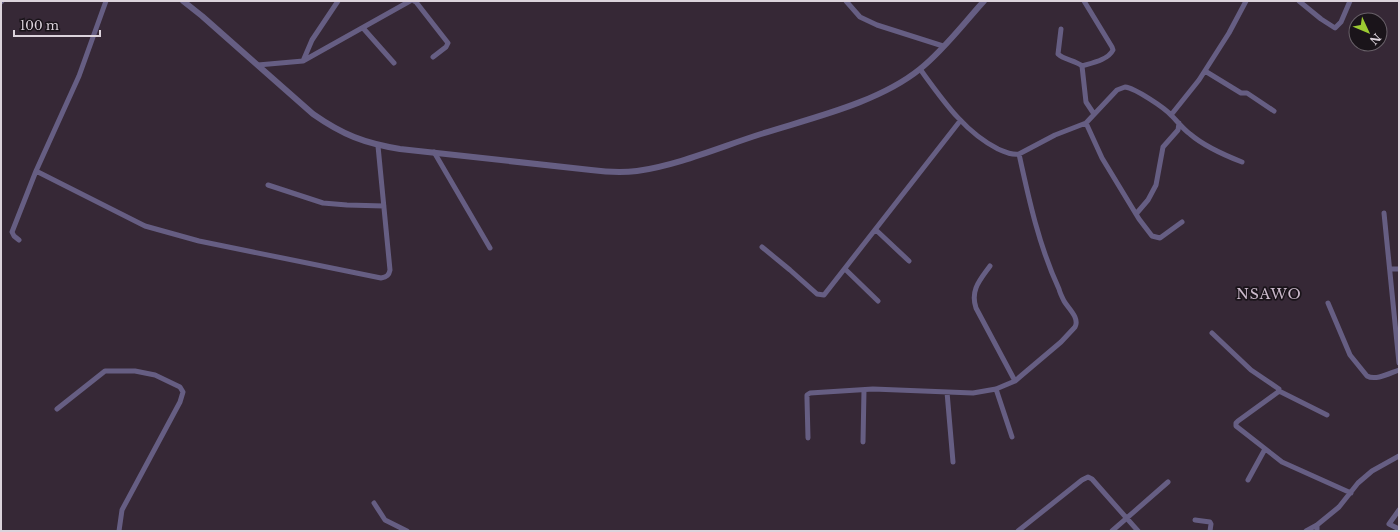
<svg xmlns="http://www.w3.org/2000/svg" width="1400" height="532" font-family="'Libre Baskerville',serif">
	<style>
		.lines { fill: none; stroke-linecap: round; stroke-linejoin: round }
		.minor { stroke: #665e83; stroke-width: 5 }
		.tertiary { stroke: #665e83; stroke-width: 6 }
		.labels { text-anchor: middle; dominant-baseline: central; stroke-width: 3.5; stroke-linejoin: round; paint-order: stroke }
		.quarter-label { font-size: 14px; letter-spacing: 1px; fill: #cbb9cb; stroke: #1a141a }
	</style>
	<rect width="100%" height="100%" fill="#362836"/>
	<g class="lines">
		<path class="minor" d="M 414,1 L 416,2 L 448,43 L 446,47 L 433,57
			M 846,1 L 860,17 L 877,25 L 943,46
			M 1299,1 L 1321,19 L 1335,28 L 1341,22 L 1350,1
			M 1,2 L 2,1
			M 363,28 L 394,63
			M 1061,29 L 1058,54 C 1064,60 1075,60 1082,66 L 1086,102 L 1094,114
			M 303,61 L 312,40 L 338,1
			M 258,65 L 303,61 L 410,1
			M 1082,66 C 1092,63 1108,60 1113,50 L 1112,47 L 1084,1
			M 920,69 C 942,99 964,132 998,149 C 1005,152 1011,155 1019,154 L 1055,135 L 1086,123 L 1117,90 L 1125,87 C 1135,88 1165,108 1172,116 C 1178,122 1183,129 1190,134 C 1205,147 1224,155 1242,162
			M 1205,71 L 1241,93 L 1247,93 L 1274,111
			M 1171,115 L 1199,80 L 1229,33 L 1246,1
			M 1086,123 L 1102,158 L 1139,219 L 1152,236 L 1160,238 L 1182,222
			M 434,152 L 490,248
			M 36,171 L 145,226 L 199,241 L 381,278 C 387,277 389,275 390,270 L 378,146
			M 268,185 L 323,203 L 347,205 L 384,206
			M 1384,213 L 1399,363
			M 1136,214 L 1148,200 L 1156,185 L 1163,147 L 1178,130 L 1179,123
			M 876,230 L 909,261
			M 19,240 L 14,236 L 12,232 L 36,171 L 79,76 L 106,1
			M 762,247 L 790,270 L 817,294 L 824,295 L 960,121
			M 990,266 C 980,280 970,290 976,308 L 1015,381
			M 845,269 L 878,301
			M 1390,269 L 1399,269
			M 1328,303 L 1350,355 L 1367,376 C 1376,381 1390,373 1399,370
			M 1212,333 L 1251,370 L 1279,389 L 1278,392 L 1238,421 L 1236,423 L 1236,426 L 1282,462 L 1351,493
			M 996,389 L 1012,437
			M 1279,391 L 1327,415
			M 947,392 L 953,462
			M 57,409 L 105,371 L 135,371 L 155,375 L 180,387 L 183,392 L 180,402 L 122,510 L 119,531
			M 808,438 L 807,399 L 807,395 L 810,393 L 873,389 L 973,393 L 996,389 L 1015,381 L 1022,375 L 1061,342 L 1075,327 C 1080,318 1068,308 1064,301 C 1062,297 1060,293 1059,289 C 1039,246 1029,200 1019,154
			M 863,442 L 864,390
			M 1248,480 L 1265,449
			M 374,503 L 385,520 L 407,531
			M 1399,510 L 1389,524 L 1399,529
			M 1195,520 L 1210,522 L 1211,524 L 1210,531
			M 1317,525 L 1317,531
			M 1018,531 L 1082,480 L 1088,477 L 1092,479 L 1138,531
			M 1112,531 L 1168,482
			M 1306,531 L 1317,525 L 1339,507 L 1358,483 L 1372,471 L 1399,456"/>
		<path class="tertiary" d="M 183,1 L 202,16 L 313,114 C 343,135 364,143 400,149 L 591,170 C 606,172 621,173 637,171 C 679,165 720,147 761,134 C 811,118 878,103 920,69 C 943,51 964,23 984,1"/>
	</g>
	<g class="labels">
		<g class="quarter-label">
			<text x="1269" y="294">NSAWO</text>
		</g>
	</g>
	<rect width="1400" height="532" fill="none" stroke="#dcd3dc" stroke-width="4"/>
	<g transform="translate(1368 32) rotate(134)"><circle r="19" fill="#1a141a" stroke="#686068"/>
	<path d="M0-3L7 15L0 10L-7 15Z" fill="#9ccb32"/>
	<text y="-6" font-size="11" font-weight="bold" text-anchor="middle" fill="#dcd3dc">N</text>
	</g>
	<path d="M14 30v6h86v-6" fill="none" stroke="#dcd3dc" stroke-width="2"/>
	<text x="20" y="30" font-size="12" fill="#dcd3dc" stroke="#1a141a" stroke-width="3" paint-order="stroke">100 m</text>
</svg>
